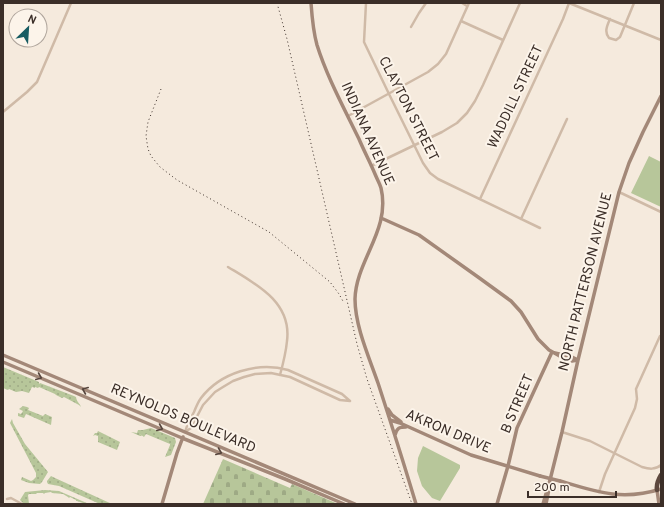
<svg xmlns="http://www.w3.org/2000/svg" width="664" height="507" font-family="Overpass,sans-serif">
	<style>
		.grass { fill: url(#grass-dots) }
		.cemetery { fill: url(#cemetery-stones) }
		.park { fill: #b7c69a }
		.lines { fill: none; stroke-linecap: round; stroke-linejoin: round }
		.street { stroke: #cfbaa7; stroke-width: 2.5 }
		.secondary { stroke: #a38878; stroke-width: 3.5 }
		.highway { stroke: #5d483e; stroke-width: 4.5 }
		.rail { stroke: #3b2e28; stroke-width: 1; stroke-dasharray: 1 3; stroke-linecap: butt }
		.secondary-bridge { stroke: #a38878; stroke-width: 3.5 }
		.oneway { stroke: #55443c }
		.labels { text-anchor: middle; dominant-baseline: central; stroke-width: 4; stroke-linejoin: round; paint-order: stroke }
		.street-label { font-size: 14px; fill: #3b2e28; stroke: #fcf4ea }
	</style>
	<defs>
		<pattern id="grass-dots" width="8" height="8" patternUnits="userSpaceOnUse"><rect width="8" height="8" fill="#b7c69a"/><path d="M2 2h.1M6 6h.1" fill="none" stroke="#9eaa85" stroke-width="1.8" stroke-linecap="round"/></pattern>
		<pattern id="cemetery-stones" width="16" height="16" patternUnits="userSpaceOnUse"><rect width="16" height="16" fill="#b7c69a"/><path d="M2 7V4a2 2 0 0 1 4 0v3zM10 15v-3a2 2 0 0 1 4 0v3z" fill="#9eaa85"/></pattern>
	</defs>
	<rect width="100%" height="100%" fill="#f5eadd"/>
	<path class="grass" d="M 3,367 L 39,382 L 39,384 L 40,383 L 74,396 L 76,397 C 77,403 80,403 81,407 L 79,405 L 64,397 L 62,398 L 56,395 L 55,394 L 39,387 L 38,388 L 35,387 L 35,388 L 32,387 L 29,393 L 22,391 L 16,392 L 9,389 L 8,390 L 3,388 Z
		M 23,406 L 27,407 L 29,408 L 28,410 L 43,416 L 45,414 L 52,417 L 51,425 L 26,414 L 24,418 L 18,416 L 18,413 L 21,414 L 23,411 L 19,409 Z
		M 12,419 L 13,423 L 25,444 L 48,472 L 42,482 L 40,484 L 29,483 L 21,480 L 22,477 L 31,481 L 33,480 L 36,477 L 36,473 L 10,423 Z
		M 151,428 L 175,438 L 176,442 L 171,455 L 165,457 L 170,445 L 170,444 L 146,434 L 144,437 L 140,434 L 142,436 L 140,436 L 131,432 L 137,433 L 138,430 L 143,430 Z
		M 98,431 L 120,442 L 117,450 L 98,442 L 98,436 L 95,435 L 93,436 L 95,433 L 97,433 Z
		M 51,476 L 55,478 L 112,504 L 100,504 L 59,486 L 48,484 L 47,482 L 47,481 Z
		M 45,490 L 59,491 L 89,504 L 83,504 L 83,503 L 77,501 L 76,501 L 76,500 L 70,497 L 69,498 L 68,497 L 63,494 L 52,493 L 51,492 L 45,493 L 44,494 L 43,493 L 37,493 L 36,494 L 29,494 L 28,495 L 29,504 L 24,504 L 20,500 L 25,492 Z"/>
	<path class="cemetery" d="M 223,459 L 290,488 L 292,484 L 338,504 L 203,504 Z"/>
	<path class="park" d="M 649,156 L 661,162 L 661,207 L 631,193 Z
		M 423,446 L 460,465 L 460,468 L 440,501 L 432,498 L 422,486 L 417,471 L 418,458 Z"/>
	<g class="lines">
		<path class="street" d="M 366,3 L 364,42 L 389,94 L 423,163 L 430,173 L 438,179 L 540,228
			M 462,3 L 467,6
			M 610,19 C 607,26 604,32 609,38 L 616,40 L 620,37 L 634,3
			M 461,21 L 503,40
			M 411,27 L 419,13 L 426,3
			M 3,112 L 27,92 L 37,82 L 71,3
			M 348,116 L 428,72 L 438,64 L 446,54 L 469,3
			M 371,166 L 442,132 L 457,123 L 467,113 L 475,101 L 483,85 L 520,3
			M 619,192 L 661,212
			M 480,199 L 563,19 L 569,3 L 661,40
			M 521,219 L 567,119
			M 228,267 C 256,284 292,302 287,341 C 286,352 283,364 280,375
			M 185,432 C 187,425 190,419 194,412 C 196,407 198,402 201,398 C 220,373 258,361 288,370 L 342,394 L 350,401
			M 185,432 L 191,428 L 203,405 L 215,392 L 223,387 L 233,381 L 244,377 L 255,374 L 271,373 L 290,377 L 340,400 L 350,401
			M 562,432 L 590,441 L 642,467 C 649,469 655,470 661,465
			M 599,492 L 605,474 L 635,408 L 637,399 L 636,389 L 660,336
			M 7,499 L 11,498 L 22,504"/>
		<path class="secondary" d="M 311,3 C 312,17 313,31 317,45 C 327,77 344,108 359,139 C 364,151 370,162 375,174 C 377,179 380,184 381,188 C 391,230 356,260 355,299 C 355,326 369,357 378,383 C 391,423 404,464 416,504
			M 381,218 L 419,235 L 478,277 L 511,301 L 521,312 L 538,339 L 549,350 L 565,359 L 572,361 L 578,360
			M 555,353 L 572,357 L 578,360
			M 3,355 L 355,504
			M 3,362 L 182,438 L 285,479 L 344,504
			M 388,409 L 392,415 L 401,422
			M 390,420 L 400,423 L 471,455 L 540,476
			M 395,435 C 397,428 399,427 406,427
			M 560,481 C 597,492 622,501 661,489
			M 657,490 L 659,504
			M 162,504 L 177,453 L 183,437
			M 497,504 L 508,466 L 517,428 L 552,352
			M 543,504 L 550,480 L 562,432 L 578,360 L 619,192 L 629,163 L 643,132 L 661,96
			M 546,504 L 549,489"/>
		<path class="highway" d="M 657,490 C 656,484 658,480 661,475"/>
		<path class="rail" d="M 277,3 L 287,39 L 357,344 L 367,379 L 412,504
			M 161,89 L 148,122 L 146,136 L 148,149 L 151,156 L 160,167 L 177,180 L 269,232 L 330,282 L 339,294 L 344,303"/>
		<path class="secondary-bridge" d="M 540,476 L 560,481"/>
	</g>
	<defs><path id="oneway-chevron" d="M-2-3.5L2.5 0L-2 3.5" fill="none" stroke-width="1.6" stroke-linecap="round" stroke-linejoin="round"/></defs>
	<g class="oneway">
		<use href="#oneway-chevron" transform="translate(39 377) rotate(23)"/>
		<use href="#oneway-chevron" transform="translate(85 390) rotate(-157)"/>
		<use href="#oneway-chevron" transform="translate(160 428) rotate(23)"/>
		<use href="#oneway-chevron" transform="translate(219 452) rotate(22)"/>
	</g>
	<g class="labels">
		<g class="street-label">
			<text transform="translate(516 97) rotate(-65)">WADDILL STREET</text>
			<text transform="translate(408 109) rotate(63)">CLAYTON STREET</text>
			<text transform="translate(367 134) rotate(66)">INDIANA AVENUE</text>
			<text transform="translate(586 282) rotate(-76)">NORTH PATTERSON AVENUE</text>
			<text transform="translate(518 404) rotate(-67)">B STREET</text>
			<text transform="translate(183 419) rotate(23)">REYNOLDS BOULEVARD</text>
			<text transform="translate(448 432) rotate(23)">AKRON DRIVE</text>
		</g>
	</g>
	<rect width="664" height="507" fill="none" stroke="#3b2e28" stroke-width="8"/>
	<g transform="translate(28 28) rotate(25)"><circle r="19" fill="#fcf4ea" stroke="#afa59c"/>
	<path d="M0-3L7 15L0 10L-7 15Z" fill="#185c62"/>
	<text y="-6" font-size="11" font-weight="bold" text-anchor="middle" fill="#3b2e28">N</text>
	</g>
	<path d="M528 491v6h88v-6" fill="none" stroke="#3b2e28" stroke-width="2"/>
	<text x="534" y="491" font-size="12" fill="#3b2e28" stroke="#fcf4ea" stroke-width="3" paint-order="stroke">200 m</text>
</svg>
